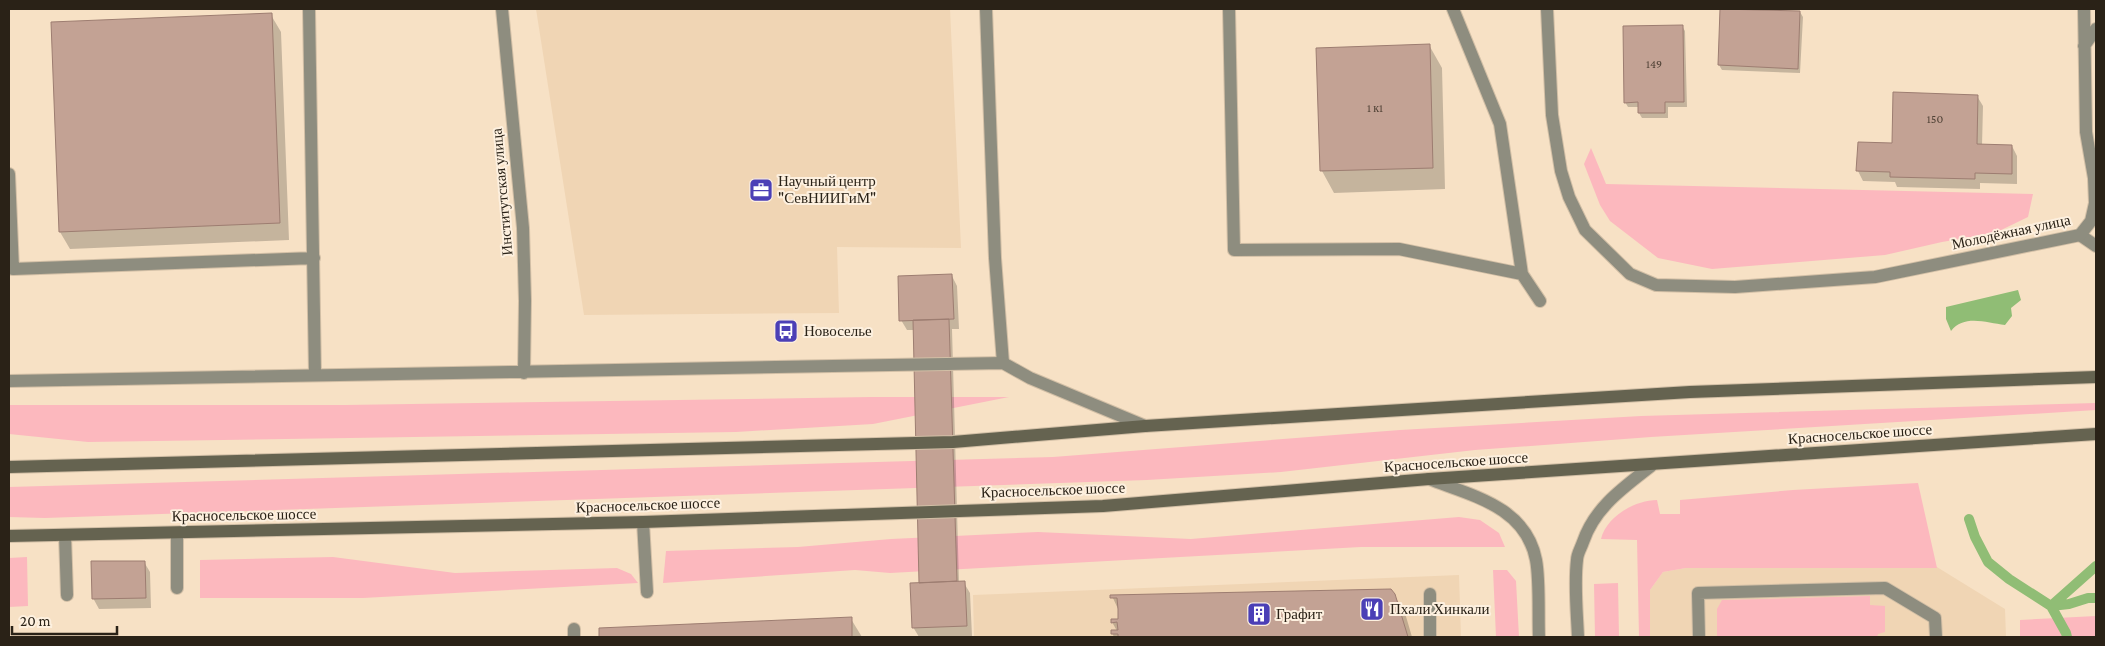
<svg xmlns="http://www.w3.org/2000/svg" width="2105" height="646" font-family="'Crimson Pro',serif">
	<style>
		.built { fill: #f0d5b4 }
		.green { fill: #fcb8be }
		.water { fill: #90bd75 }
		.shadow { fill: #0003 }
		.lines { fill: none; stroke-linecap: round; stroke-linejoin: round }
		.stream { stroke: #90bd75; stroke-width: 10 }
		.building { fill: #c3a294; stroke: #9d7d71 }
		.lane-casing { stroke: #d2bfa6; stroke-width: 14 }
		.street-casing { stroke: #d2bfa6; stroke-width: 14 }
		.secondary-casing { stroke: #d2bfa6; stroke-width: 14 }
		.lane { stroke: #8e8d7f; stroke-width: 12 }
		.street { stroke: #8e8d7f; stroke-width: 12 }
		.secondary { stroke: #656350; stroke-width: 12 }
		.labels { text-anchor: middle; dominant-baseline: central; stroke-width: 4; stroke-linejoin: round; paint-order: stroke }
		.number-label { font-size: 12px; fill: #504236 }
		.poi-label { font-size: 15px; fill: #2a2217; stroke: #fdf0df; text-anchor: start }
		.street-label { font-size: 15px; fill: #2a2217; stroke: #fdf0df }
	</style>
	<rect width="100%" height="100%" fill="#f7e1c5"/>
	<path class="built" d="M 536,9 L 950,9 L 961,248 L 837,247 L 839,313 L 584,315 Z
		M 1932,564 L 2005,609 L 2006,637 L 1650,637 L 1650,590 L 1663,572 L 1686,568 Z
		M 1459,575 L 1461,637 L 974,637 L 973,595 Z"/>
	<path class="green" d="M 1591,148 L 1606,184 L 2033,194 L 2028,217 L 1995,233 L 1942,242 L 1885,255 L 1712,269 L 1658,258 L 1610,221 L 1600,205 L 1584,164 Z
		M 871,397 L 1009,397 L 873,424 L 736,432 L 88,442 L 9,434 L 9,405 L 345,405 Z
		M 2096,403 L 2096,410 L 1651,437 L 1475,450 L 1281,472 L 1147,480 L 45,518 L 9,517 L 9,487 L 1053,457 L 1400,430 L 1641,416 Z
		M 1918,483 L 1937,568 L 1686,568 L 1663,572 L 1650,590 L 1650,637 L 1639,637 L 1637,540 L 1601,539 C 1606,517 1635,500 1657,500 L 1660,514 L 1680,514 L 1680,500 L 1793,490 Z
		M 1459,517 L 1480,520 L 1499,533 L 1505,547 L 1361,547 L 890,573 L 855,570 L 663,583 L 666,551 L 798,547 L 891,539 L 1038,532 L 1191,539 Z
		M 27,557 L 28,606 L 9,607 L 9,558 Z
		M 333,557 L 455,573 L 617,568 L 631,574 L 638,583 L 363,598 L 200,598 L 200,560 Z
		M 1493,570 L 1507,570 L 1516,581 L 1519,637 L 1496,637 Z
		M 1618,583 L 1619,637 L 1595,637 L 1594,584 Z
		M 1870,596 L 1870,605 L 1885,606 L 1885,632 L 1878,634 L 1877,637 L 1717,637 L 1717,609 L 1722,600 Z
		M 2096,616 L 2096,637 L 2020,637 L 2020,620 Z"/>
	<path class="water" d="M 2018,290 L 2021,300 L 2011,308 L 2012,316 L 2005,325 C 1987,323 1964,314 1951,331 L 1946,319 L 1946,307 Z"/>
	<path class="shadow" d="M 1722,9 L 1800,12 L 1803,17 L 1800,73 L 1722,70 L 1719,65 Z
		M 271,15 L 281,32 L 289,240 L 70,249 L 60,232 Z
		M 1682,26 L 1685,31 L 1687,107 L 1668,107 L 1668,118 L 1642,118 L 1639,113 L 1639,107 L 1628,107 L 1625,102 Z
		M 1429,45 L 1442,68 L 1445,189 L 1334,193 L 1322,171 Z
		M 1977,96 L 1983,106 L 1982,146 L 2012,146 L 2017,156 L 2017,184 L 1980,183 L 1980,189 L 1897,187 L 1895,182 L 1863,181 L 1858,171 L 1859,144 L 1893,145 Z
		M 952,276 L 957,286 L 959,329 L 952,329 L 959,583 L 964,583 L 970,593 L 972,636 L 919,637 L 913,627 L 922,584 L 914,330 L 907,330 L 901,320 Z
		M 144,562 L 150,572 L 151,608 L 99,609 L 93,598 Z
		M 1394,595 L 1405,613 L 1412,637 L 1114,637 L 1112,633 L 1117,631 L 1112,622 L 1119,620 L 1119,611 L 1112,596 Z
		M 851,619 L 862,637 L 600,637 L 600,629 Z"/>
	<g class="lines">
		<path class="stream" d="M 1969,519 L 1975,537 L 1988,562 L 2009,579 L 2051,606 L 2066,633 L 2067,637
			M 2051,606 L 2096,566
			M 2051,606 L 2069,604 L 2088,598 L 2096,598"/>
	</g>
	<path class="building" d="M 1720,9 L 1800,11 L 1798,69 L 1718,65 Z
		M 272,13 L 280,223 L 59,232 L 51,22 Z
		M 1683,25 L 1684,102 L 1665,102 L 1665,113 L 1638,113 L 1638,102 L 1624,103 L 1623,26 Z
		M 1430,44 L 1433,168 L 1320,171 L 1316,48 Z
		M 1893,92 L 1978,95 L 1977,144 L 2012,145 L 2012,174 L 1975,173 L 1975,179 L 1890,177 L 1890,172 L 1856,171 L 1858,142 L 1892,143 Z
		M 952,274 L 954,319 L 899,321 L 898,276 Z
		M 949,319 L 957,581 L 919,583 L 913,320 Z
		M 91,561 L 145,561 L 146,598 L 92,599 Z
		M 965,581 L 967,626 L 912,628 L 910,583 Z
		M 1391,589 L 1395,594 L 1408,637 L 1118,637 L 1118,634 L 1111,634 L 1111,630 L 1118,630 L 1117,622 L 1111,623 L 1111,619 L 1118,619 L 1118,609 L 1117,598 L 1110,598 L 1110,595 Z
		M 852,617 L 852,637 L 599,637 L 599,628 Z"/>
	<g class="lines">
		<g class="lane-casing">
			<path id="lane" d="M 309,9 L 315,375
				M 986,9 L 995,258 L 1003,363
				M 1229,9 L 1234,250 L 1399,249 L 1522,274
				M 1453,9 L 1500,124 L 1522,274 L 1540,301
				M 9,174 L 13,269 L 314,258
				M 2080,235 L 2096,246
				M 643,522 L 647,592
				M 177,533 L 177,588
				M 65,535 L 67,595
				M 1430,594 L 1430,637
				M 574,629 L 574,637
				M 1699,637 L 1698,593 L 1885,588 L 1935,618 L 1936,637"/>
		</g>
		<g class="street-casing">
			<path id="street" d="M 502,9 L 523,228 L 525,301 L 524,373
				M 1547,9 L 1552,115 L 1561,171 L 1569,197 L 1585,230 L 1630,274 L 1656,285 L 1735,287 L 1875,277 L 2080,235 L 2091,221 L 2095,203 L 2094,178 L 2086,132 L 2084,9
				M 2084,46 L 2096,29
				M 9,381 L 1003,363 L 1030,378 L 1145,426
				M 1429,479 C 1473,496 1526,507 1536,560 C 1540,581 1538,615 1539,637
				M 1578,637 C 1577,613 1574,584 1577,560 C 1577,554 1581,548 1583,542 C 1595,507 1623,488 1651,466"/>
		</g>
		<g class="secondary-casing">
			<path id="secondary" d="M 9,467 L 953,442 L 1145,426 L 1690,392 L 2096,377
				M 9,536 L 643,522 L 1103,506 L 1429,479 L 2096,434"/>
		</g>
		<use href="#lane" class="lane"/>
		<use href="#street" class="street"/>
		<use href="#secondary" class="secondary"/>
	</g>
	<defs>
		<g id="office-square" transform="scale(1.25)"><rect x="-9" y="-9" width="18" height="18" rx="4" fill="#4b3fb6" stroke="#fdf0df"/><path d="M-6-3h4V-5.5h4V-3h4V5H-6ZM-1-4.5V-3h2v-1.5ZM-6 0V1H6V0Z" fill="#fff"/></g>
		<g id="bus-square" transform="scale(1.25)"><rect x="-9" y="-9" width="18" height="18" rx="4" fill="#4b3fb6" stroke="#fdf0df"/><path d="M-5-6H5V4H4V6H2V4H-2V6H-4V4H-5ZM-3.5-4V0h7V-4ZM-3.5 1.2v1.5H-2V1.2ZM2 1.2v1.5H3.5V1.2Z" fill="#fff"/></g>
		<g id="restaurant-square" transform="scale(1.25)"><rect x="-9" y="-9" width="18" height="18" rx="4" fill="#4b3fb6" stroke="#fdf0df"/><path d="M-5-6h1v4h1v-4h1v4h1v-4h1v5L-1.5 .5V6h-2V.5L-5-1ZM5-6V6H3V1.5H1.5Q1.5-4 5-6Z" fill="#fff"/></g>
		<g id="building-square" transform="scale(1.25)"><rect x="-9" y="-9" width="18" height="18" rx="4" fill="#4b3fb6" stroke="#fdf0df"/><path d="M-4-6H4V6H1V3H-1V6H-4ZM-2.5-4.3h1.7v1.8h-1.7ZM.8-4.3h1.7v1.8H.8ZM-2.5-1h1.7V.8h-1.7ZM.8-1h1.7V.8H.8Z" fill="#fff"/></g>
	</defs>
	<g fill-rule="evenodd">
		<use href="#office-square" x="761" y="190"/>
		<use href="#bus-square" x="786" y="331"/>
		<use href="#restaurant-square" x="1372" y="609"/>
		<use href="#building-square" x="1259" y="614"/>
	</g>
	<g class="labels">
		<g class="number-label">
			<text x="1654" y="64">149</text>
			<text x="1375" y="108">1 к1</text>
			<text x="1935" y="119">150</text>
		</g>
		<g class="poi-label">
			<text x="778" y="181">Научный центр<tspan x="778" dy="17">"СевНИИГиМ"</tspan></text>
			<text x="804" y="331">Новоселье</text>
			<text x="1390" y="609">Пхали Хинкали</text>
			<text x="1276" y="614">Графит</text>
		</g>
		<g class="street-label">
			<text transform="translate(502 192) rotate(-95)">Институтская улица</text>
			<text transform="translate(2011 232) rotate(-12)">Молодёжная улица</text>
			<text transform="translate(1860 434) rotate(-4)">Красносельское шоссе</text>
			<text transform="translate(1456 462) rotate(-4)">Красносельское шоссе</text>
			<text transform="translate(1053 490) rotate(-2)">Красносельское шоссе</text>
			<text transform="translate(648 505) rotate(-2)">Красносельское шоссе</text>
			<text transform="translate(244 515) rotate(-1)">Красносельское шоссе</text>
		</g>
	</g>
	<rect width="2105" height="646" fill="none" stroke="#2a2217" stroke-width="20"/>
	<path d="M12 626v8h105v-8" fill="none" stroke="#2a2217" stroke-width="2.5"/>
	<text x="20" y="626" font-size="15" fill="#2a2217" stroke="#fdf0df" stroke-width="4" paint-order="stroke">20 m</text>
</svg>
